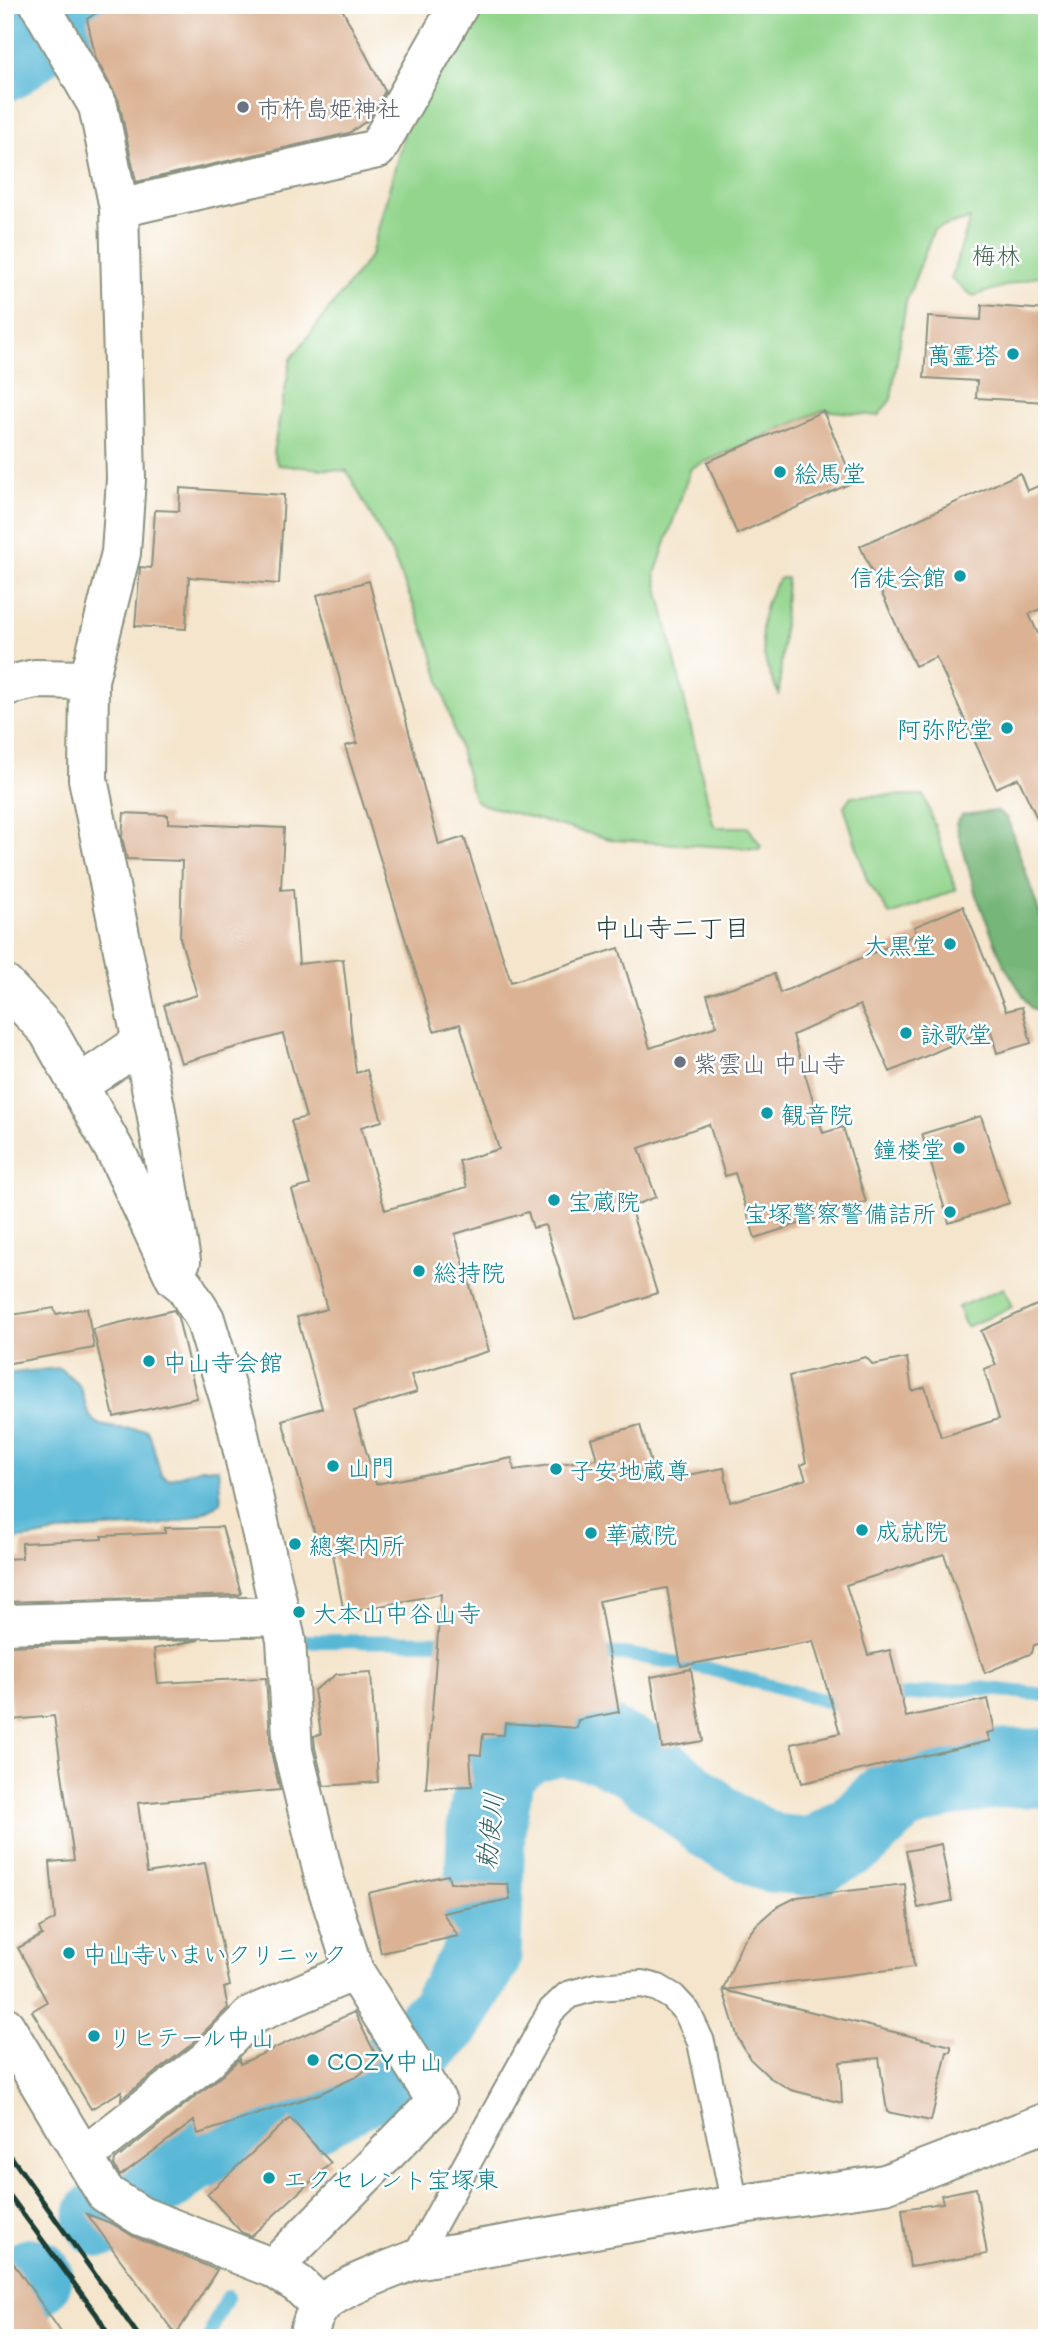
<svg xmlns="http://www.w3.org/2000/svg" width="1052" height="2343" font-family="Mali,'Klee One',sans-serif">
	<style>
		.green { fill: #93d58d; stroke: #598960; stroke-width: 2 }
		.forest { fill: #76b678; stroke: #4a7a56; stroke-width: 2 }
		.water { fill: #57b7d6; stroke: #3b7a85; stroke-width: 2 }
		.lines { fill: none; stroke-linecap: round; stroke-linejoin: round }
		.stream { stroke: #57b7d6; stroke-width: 14 }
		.river { stroke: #57b7d6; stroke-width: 79 }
		.building { fill: #dbb394 }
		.lane-casing { stroke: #8a9180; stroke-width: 30 }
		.street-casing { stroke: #8a9180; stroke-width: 42 }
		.secondary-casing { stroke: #8a9180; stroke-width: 42 }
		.lane { stroke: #fff; stroke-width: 26 }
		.street { stroke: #fff; stroke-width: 38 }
		.secondary { stroke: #fff; stroke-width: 38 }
		.rail { stroke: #1f3d34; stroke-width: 5 }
		.worship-dot { fill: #6b7280; stroke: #fff; stroke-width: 2.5 }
		.culture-dot { fill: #0f9aa8; stroke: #fff; stroke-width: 2.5 }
		.labels { text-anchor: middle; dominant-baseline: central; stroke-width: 5; stroke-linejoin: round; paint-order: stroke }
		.worship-label { font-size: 24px; fill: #5b616d; stroke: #fff; text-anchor: start }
		.park-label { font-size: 24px; fill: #3c634a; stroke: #fff }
		.culture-label { font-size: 24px; fill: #0d838f; stroke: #fff; text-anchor: start }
		.neighbourhood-label { font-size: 26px; fill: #1f3d34; stroke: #fff }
		.water-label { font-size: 26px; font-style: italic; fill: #306265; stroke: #fff }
	</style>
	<rect width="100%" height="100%" fill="#fff"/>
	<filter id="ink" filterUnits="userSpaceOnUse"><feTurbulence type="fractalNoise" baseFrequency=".0143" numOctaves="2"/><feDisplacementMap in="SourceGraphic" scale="14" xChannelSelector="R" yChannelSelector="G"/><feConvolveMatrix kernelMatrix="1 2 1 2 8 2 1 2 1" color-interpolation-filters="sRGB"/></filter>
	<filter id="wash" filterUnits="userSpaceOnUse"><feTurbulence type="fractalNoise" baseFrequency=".00686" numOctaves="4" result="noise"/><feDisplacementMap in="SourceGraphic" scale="28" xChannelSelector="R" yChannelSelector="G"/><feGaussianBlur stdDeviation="1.57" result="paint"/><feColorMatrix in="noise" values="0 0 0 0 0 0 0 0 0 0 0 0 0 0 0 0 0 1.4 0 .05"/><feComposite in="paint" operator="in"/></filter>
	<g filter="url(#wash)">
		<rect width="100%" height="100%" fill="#f4e5cc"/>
		<path class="green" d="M 476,5 L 1047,5 L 1047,273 L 973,296 L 951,279 L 970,219 L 934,229 L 906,302 L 891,399 L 878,416 L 823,410 L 691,468 L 655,574 L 713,823 L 716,827 L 748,827 L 761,846 L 759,849 L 613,840 L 481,804 L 474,799 L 429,643 L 393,556 L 347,471 L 278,465 L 273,452 L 291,359 L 371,255 L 408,120 Z
			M 780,578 L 787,578 L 779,694 C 759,657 753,614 780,578 Z
			M 924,795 L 956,890 L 890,915 L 867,880 L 844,806 L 851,796 Z
			M 1004,1288 L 1012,1307 L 966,1327 L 958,1307 Z"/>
		<path class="forest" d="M 997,811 L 1007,818 L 1044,926 L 1047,927 L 1046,1013 L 1031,1008 L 1004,965 L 976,895 L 956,824 L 962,815 Z"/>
		<path class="water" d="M 59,1368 C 66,1374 75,1379 80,1387 C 86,1398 84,1413 95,1422 C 103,1429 133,1429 145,1429 L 150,1435 L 161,1475 L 169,1479 L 201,1468 L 218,1468 L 221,1502 C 178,1532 135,1525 85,1529 C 59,1531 32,1540 5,1540 L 5,1374 Z"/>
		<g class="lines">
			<path class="stream" d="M 304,1641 L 455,1642
				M 591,1653 L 624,1654 L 702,1667 L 837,1704 L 847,1703
				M 885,1697 L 979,1688 L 1047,1695
				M 210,2338 L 214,2324 L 227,2297"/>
			<path class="river" d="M 5,62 L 55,24 L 87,5
				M 103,2218 L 191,2153 L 317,2110 L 388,2074 L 445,2017 L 482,1955 L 486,1829 L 496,1770 L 524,1744 L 560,1736 L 603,1744 L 640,1762 L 722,1828 L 771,1853 L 814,1857 L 857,1833 L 897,1794 L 941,1779 L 1003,1768 L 1047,1768
				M 5,2304 L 33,2277"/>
		</g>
		<g id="blocks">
			<path class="building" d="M 108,5 L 340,5 L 385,91 L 368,120 L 349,133 L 136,182 L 119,101 L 96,59 L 87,19 Z
				M 982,305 L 1047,310 L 1047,402 L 976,398 L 977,381 L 924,378 L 928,317 L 981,320 Z
				M 823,411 L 854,482 L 737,534 L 707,462 Z
				M 1020,473 L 1027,491 L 1047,482 L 1047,606 L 1029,614 L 1047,654 L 1047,839 L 1018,778 L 996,788 L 936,657 L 915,666 L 860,546 Z
				M 180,488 L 284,495 L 279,584 L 189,577 L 186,629 L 135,626 L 140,567 L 151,568 L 155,510 L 179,511 Z
				M 369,581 L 439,845 L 464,837 L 511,982 L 619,948 L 650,1048 L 717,1026 L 707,995 L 774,974 L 780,993 L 917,934 L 914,927 L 963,906 L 1006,1011 L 1022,1007 L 1031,1043 L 997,1053 L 990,1028 L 890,1072 L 860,1005 L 793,1035 L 823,1133 L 843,1127 L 866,1202 L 755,1238 L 735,1173 L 725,1176 L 709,1124 L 639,1148 L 656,1197 L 630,1207 L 657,1293 L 575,1319 L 545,1225 L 533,1228 L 528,1212 L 455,1234 L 489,1351 L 411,1375 L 417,1392 L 354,1411 L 376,1484 L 512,1458 L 514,1470 L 597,1459 L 591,1439 L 640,1425 L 656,1481 L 724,1468 L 730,1502 L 806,1479 L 801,1465 L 806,1463 L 789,1376 L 866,1357 L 873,1365 L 907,1358 L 912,1391 L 925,1387 L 941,1437 L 999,1419 L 984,1369 L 996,1365 L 981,1331 L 1047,1300 L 1047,1642 L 1034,1645 L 1032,1653 L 985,1673 L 944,1554 L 846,1585 L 868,1655 L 890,1650 L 906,1717 L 988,1699 L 995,1731 L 987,1733 L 990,1741 L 802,1783 L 791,1744 L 840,1733 L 813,1641 L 681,1666 L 667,1588 L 599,1601 L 619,1712 L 578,1720 L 577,1728 L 505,1723 L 504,1735 L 483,1734 L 481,1755 L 470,1754 L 472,1786 L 426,1788 L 441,1594 L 344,1613 L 332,1549 L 320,1551 L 282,1420 L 322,1408 L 297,1317 L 327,1309 L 292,1190 L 310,1185 L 291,1121 L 306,1117 L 283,1034 L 181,1063 L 164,1005 L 197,995 L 180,938 L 182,861 L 127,859 L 122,837 L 124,813 L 168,815 L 168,823 L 284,828 L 281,890 L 293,889 L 299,964 L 343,959 L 356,1073 L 367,1070 L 382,1121 L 361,1127 L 385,1210 L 467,1187 L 459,1161 L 499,1149 L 460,1024 L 434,1031 L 345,746 L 357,743 L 317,595 Z
				M 981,1116 L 1009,1203 L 949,1223 L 922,1134 Z
				M 54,1308 L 56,1314 L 87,1308 L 94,1348 L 5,1364 L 5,1316 Z
				M 174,1310 L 178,1318 L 197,1398 L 114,1417 L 93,1329 Z
				M 222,1527 L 241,1593 L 239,1595 L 5,1602 L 5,1559 L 22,1558 L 22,1543 L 102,1539 L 102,1536 L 165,1533 L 165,1528 Z
				M 199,1640 L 154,1649 L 158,1683 L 266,1678 L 271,1752 L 280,1790 L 138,1803 L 147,1873 L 205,1863 L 230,1986 L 224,1988 L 228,2008 L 192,2044 L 121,2099 L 122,2091 L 91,2109 L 32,2011 L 47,2002 L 18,1948 L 42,1935 L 39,1928 L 55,1919 L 50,1862 L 74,1860 L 54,1716 L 12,1720 L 5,1646 Z
				M 691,1669 L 703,1741 L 662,1748 L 651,1677 Z
				M 371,1672 L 378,1782 L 324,1786 L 315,1748 L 314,1736 L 321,1734 L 314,1690 L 337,1674 Z
				M 941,1844 L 952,1901 L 918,1908 L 906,1851 Z
				M 448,1875 L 450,1883 L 508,1884 L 510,1899 L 443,1913 L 458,1936 L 381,1953 L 368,1893 Z
				M 905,1884 L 914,1967 L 723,1990 L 742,1943 L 757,1924 L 775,1908 L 797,1897 Z
				M 723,1990 L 951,2046 L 951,2052 L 947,2052 L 931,2121 L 887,2112 L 879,2058 L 840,2062 L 842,2103 L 791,2090 L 769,2077 L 750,2059 L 738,2038 Z
				M 354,2012 L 378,2059 L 358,2076 L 319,2094 L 198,2134 L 194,2121 L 120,2176 L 114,2165 L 115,2160 L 220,2077 L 239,2059 L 240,2064 Z
				M 290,2118 L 331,2163 L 251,2236 L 241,2232 L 207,2194 Z
				M 976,2188 L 987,2254 L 910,2267 L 902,2209 L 943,2203 L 941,2195 Z
				M 87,2214 L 113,2224 L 133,2236 L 217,2270 L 176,2335 Z
				M 5,2251 L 65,2338 L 5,2338 Z"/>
		</g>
	</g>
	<g filter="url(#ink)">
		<use href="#blocks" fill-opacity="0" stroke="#8a9180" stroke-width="2"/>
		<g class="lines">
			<g class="lane-casing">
				<path id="lane" d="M 414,2260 L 551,2011 L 568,1995 L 596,1987 L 642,1984 L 658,1988 L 673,1997 L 687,2012 L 701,2042 L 735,2205"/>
			</g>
			<g class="street-casing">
				<path id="street" d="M 119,208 L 377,149 L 459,5
					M 89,680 L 88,779 L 156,1111 L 181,1261
					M 5,686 L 35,679 L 89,680 L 121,553 L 126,479 L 119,208 L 98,106 L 40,5
					M 5,985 L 48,1031 L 119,1158 L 175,1278 L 184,1285 L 205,1319 L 236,1421 L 286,1640 L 293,1751 L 325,1881 L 354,1971 L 252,2015 L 207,2060 L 84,2156
					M 79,1085 L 142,1042
					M 5,1624 L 279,1616
					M 5,2026 L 105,2193 L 141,2216 L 273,2268 L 298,2284 L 321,2306
					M 414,2260 L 735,2205 L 885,2184 L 1047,2122
					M 273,2268 L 437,2102 L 354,1971"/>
			</g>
			<g class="secondary-casing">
				<path id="secondary" d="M 308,2338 C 310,2327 313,2316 320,2307 C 335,2288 390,2270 414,2260"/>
			</g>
			<use href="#lane" class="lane"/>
			<use href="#street" class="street"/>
			<use href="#secondary" class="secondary"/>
			<path class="rail" d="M 5,2148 L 140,2338
				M 5,2189 L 97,2315 L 110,2338"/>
		</g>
	</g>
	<g class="worship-dot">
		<circle cx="243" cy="107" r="7"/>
		<circle cx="680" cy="1062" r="7"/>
	</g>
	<g class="culture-dot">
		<circle cx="1013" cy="354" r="7"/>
		<circle cx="780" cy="472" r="7"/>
		<circle cx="960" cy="576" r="7"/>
		<circle cx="1007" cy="728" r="7"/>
		<circle cx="950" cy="944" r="7"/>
		<circle cx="906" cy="1033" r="7"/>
		<circle cx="767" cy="1113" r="7"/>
		<circle cx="959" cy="1148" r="7"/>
		<circle cx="554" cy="1200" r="7"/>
		<circle cx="950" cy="1212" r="7"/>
		<circle cx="419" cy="1271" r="7"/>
		<circle cx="149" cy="1361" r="7"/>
		<circle cx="333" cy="1466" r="7"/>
		<circle cx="556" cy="1469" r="7"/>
		<circle cx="862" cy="1530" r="7"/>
		<circle cx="591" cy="1533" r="7"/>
		<circle cx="295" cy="1544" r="7"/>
		<circle cx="299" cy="1612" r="7"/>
		<circle cx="69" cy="1953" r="7"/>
		<circle cx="94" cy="2036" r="7"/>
		<circle cx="313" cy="2060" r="7"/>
		<circle cx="269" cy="2178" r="7"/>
	</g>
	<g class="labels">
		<g class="worship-label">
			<text x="257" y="107">市杵島姫神社</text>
			<text x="694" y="1062">紫雲山 中山寺</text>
		</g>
		<g class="park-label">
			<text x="996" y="254">梅林</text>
		</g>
		<g class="culture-label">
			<text x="999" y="354" text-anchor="end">萬霊塔</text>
			<text x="794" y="472">絵馬堂</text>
			<text x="946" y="576" text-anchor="end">信徒会館</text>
			<text x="993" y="728" text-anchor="end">阿弥陀堂</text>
			<text x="936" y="944" text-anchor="end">大黒堂</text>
			<text x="920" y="1033">詠歌堂</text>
			<text x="781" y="1113">観音院</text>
			<text x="945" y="1148" text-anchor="end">鐘楼堂</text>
			<text x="568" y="1200">宝蔵院</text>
			<text x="936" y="1212" text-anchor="end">宝塚警察警備詰所</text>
			<text x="433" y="1271">総持院</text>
			<text x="163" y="1361">中山寺会館</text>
			<text x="347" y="1466">山門</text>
			<text x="570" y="1469">子安地蔵尊</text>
			<text x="876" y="1530">成就院</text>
			<text x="605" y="1533">華蔵院</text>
			<text x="309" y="1544">總案内所</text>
			<text x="313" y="1612">大本山中谷山寺</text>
			<text x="83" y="1953">中山寺いまいクリニック</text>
			<text x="108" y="2036">リヒテール中山</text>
			<text x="327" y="2060">COZY中山</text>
			<text x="283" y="2178">エクセレント宝塚東</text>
		</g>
		<g class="neighbourhood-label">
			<text x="672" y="927">中山寺二丁目</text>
		</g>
		<g class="water-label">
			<text transform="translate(489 1831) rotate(-84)">勅使川</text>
		</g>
	</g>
	<rect width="1052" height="2343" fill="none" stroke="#fff" stroke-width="28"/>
</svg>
